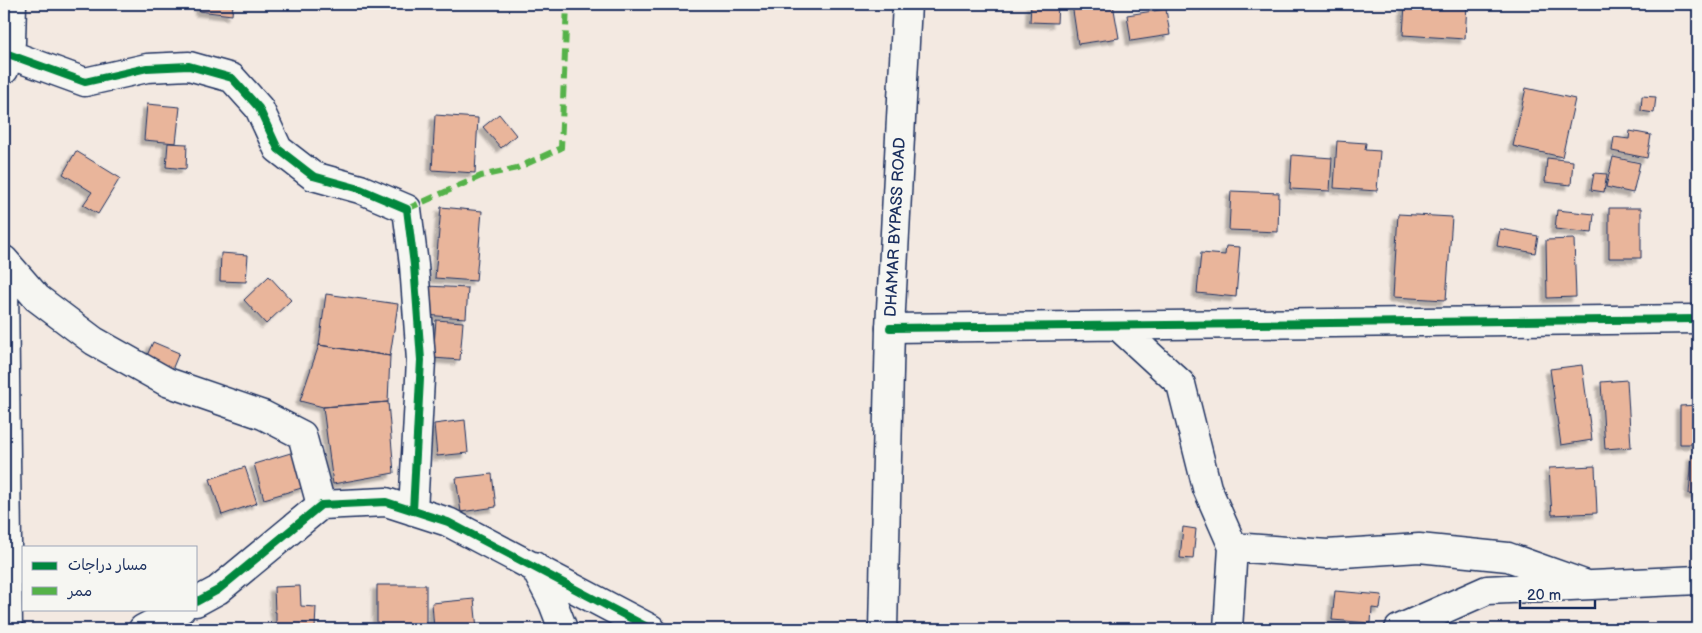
<svg xmlns="http://www.w3.org/2000/svg" width="1702" height="633" font-family="'Balsamiq Sans','Playpen Sans Arabic',sans-serif">
	<style>
		.building { fill: #e9b59b; stroke: #1b2f5e; filter: url(#shadow) }
		.lines { fill: none; stroke-linecap: round; stroke-linejoin: round }
		.minor-casing { stroke: #1b2f5e; stroke-width: 31 }
		.major-casing { stroke: #1b2f5e; stroke-width: 31 }
		.minor { stroke: #f6f6f2; stroke-width: 28 }
		.major { stroke: #f6f6f2; stroke-width: 28 }
		.quiet { stroke: #55b248; stroke-width: 6; stroke-dasharray: 12 6; stroke-linecap: butt }
		.cycleway-casing { stroke: #f6f6f2; stroke-width: 11 }
		.cycleway { stroke: #00873e; stroke-width: 8 }
		.labels { text-anchor: middle; dominant-baseline: central; stroke-width: 5; stroke-linejoin: round; paint-order: stroke }
		.street-label { font-size: 16px; fill: #1b2f5e; stroke: #f6f6f2 }
	</style>
	<defs>
		<filter id="shadow"><feDropShadow dx="-4.5" dy="4.5" stdDeviation="1" flood-color="#0004"/></filter>
	</defs>
	<rect width="100%" height="100%" fill="#f3e9e1"/>
	<filter id="ink" filterUnits="userSpaceOnUse"><feTurbulence type="fractalNoise" baseFrequency=".02" numOctaves="2"/><feDisplacementMap in="SourceGraphic" scale="10" xChannelSelector="R" yChannelSelector="G"/><feConvolveMatrix kernelMatrix="1 2 1 2 8 2 1 2 1" color-interpolation-filters="sRGB"/></filter>
	<g filter="url(#ink)">
		<path class="building" d="M 200,4 L 233,4 L 232,15 L 199,11 Z
			M 1031,4 L 1058,4 L 1057,23 L 1030,22 Z
			M 1072,4 L 1113,4 L 1119,38 L 1078,44 Z
			M 1405,4 L 1467,4 L 1465,39 L 1403,35 Z
			M 1166,9 L 1170,35 L 1131,41 L 1127,15 Z
			M 1526,88 L 1575,99 L 1562,157 L 1513,146 Z
			M 1642,96 L 1656,97 L 1654,113 L 1641,111 Z
			M 147,104 L 180,107 L 176,143 L 144,140 Z
			M 499,114 L 516,135 L 501,148 L 483,127 Z
			M 435,115 L 478,118 L 475,173 L 432,170 Z
			M 1630,131 L 1651,135 L 1647,158 L 1612,151 L 1614,137 L 1629,139 Z
			M 1337,141 L 1366,143 L 1365,150 L 1380,151 L 1377,191 L 1334,188 Z
			M 168,143 L 187,144 L 186,169 L 166,167 Z
			M 76,151 L 120,178 L 98,214 L 83,205 L 92,192 L 63,174 Z
			M 1292,155 L 1332,158 L 1330,191 L 1290,189 Z
			M 1613,157 L 1640,163 L 1633,193 L 1606,187 Z
			M 1547,158 L 1573,161 L 1571,185 L 1545,182 Z
			M 1594,173 L 1607,174 L 1604,192 L 1591,190 Z
			M 1231,191 L 1279,193 L 1278,232 L 1229,230 Z
			M 441,207 L 482,211 L 476,281 L 435,278 Z
			M 1609,208 L 1641,208 L 1641,258 L 1609,258 Z
			M 1557,210 L 1594,214 L 1592,233 L 1555,229 Z
			M 1398,214 L 1452,217 L 1446,300 L 1393,297 Z
			M 1500,229 L 1538,236 L 1535,253 L 1497,246 Z
			M 1574,239 L 1576,297 L 1547,298 L 1546,240 Z
			M 1226,246 L 1240,247 L 1236,297 L 1197,293 L 1201,253 L 1225,255 Z
			M 221,253 L 248,255 L 246,282 L 220,281 Z
			M 269,276 L 291,300 L 266,324 L 244,300 Z
			M 426,286 L 468,288 L 466,318 L 424,315 Z
			M 326,294 L 398,304 L 390,356 L 319,345 Z
			M 436,320 L 463,322 L 460,360 L 433,358 Z
			M 153,342 L 179,353 L 171,372 L 145,360 Z
			M 319,345 L 390,356 L 388,402 L 323,407 L 300,401 Z
			M 1582,365 L 1592,440 L 1561,445 L 1550,369 Z
			M 1627,380 L 1631,447 L 1605,449 L 1601,382 Z
			M 388,402 L 394,473 L 333,484 L 323,407 Z
			M 1698,405 L 1698,444 L 1680,444 L 1680,406 Z
			M 465,420 L 468,453 L 437,456 L 434,424 Z
			M 294,452 L 305,487 L 264,499 L 254,464 Z
			M 1692,455 L 1698,455 L 1698,495 L 1689,494 Z
			M 1595,466 L 1597,513 L 1552,515 L 1549,468 Z
			M 245,467 L 257,503 L 222,515 L 210,479 Z
			M 492,474 L 496,507 L 461,512 L 456,478 Z
			M 1183,527 L 1196,529 L 1193,559 L 1180,558 Z
			M 377,585 L 426,585 L 426,629 L 377,629 Z
			M 300,586 L 301,606 L 316,607 L 315,629 L 276,627 L 276,612 L 275,612 L 274,587 Z
			M 1335,591 L 1382,595 L 1380,609 L 1372,608 L 1371,623 L 1332,620 Z
			M 474,599 L 477,629 L 434,629 L 432,603 Z
			M 1110,622 L 1118,629 L 1103,629 Z"/>
		<g class="lines">
			<g class="minor-casing">
				<path id="minor" d="M 8,54 L 85,82 L 147,68 L 189,66 L 232,78 L 259,108 L 278,149 L 313,176 L 360,189 L 407,209 L 414,265 L 421,360 L 413,511
					M 4,70 L 11,42 L 12,4
					M 4,260 L 37,298 L 94,341 L 167,382 L 263,415 L 302,435 L 321,505
					M 4,286 L 8,629
					M 1118,326 L 1181,384 L 1207,488 L 1233,547 L 1228,629
					M 890,328 L 1698,319
					M 1233,547 L 1327,554 L 1419,548 L 1508,557 L 1587,585
					M 534,566 L 553,603 L 563,629
					M 196,602 L 218,590 L 321,505 L 386,502 L 448,522 L 651,629
					M 143,629 L 181,609
					M 1399,629 L 1487,590 L 1698,580"/>
			</g>
			<g class="major-casing">
				<g id="major">
					<path id="s1" d="M 883,629 L 890,328 L 907,4"/>
				</g>
			</g>
			<use href="#minor" class="minor"/>
			<use href="#major" class="major"/>
			<path class="quiet" d="M 407,209 L 481,176 L 517,168 L 561,148 L 567,4"/>
			<g class="cycleway-casing">
				<path id="cycleway" d="M 8,54 L 85,82 L 147,68 L 189,66 L 232,78 L 259,108 L 278,149 L 313,176 L 360,189 L 407,209 L 414,265 L 421,360 L 413,511
					M 890,328 L 1698,319
					M 196,602 L 218,590 L 321,505 L 386,502 L 448,522 L 651,629"/>
			</g>
			<use href="#cycleway" class="cycleway"/>
		</g>
	</g>
	<g class="labels">
		<g class="street-label">
			<text stroke="none"><textPath href="#s1" startOffset="402">DHAMAR BYPASS ROAD</textPath></text>
		</g>
	</g>
	<rect width="1702" height="633" fill="none" stroke="#f6f6f2" stroke-width="20"/>
	<rect x="10" y="10" width="1682" height="613" fill="none" stroke="#1b2f5e" stroke-width="2" filter="url(#ink)"/>
	<rect x="22" y="546" width="175" height="65" fill="#f6f6f2" stroke="#9ea6b7"/>
	<rect x="32" y="562" width="25" height="8" fill="#00873e" stroke="#9ea6b7"/>
	<text x="68" y="570" font-size="15" fill="#1b2f5e">مسار دراجات</text>
	<rect x="32" y="587" width="25" height="8" fill="#55b248" stroke="#9ea6b7"/>
	<text x="68" y="596" font-size="15" fill="#1b2f5e">ممر</text>
	<path d="M1520 600v8h75v-8" fill="none" stroke="#1b2f5e" stroke-width="2.5"/>
	<text x="1527" y="600" font-size="15" fill="#1b2f5e" stroke="#f6f6f2" stroke-width="4" paint-order="stroke">20 m</text>
</svg>
